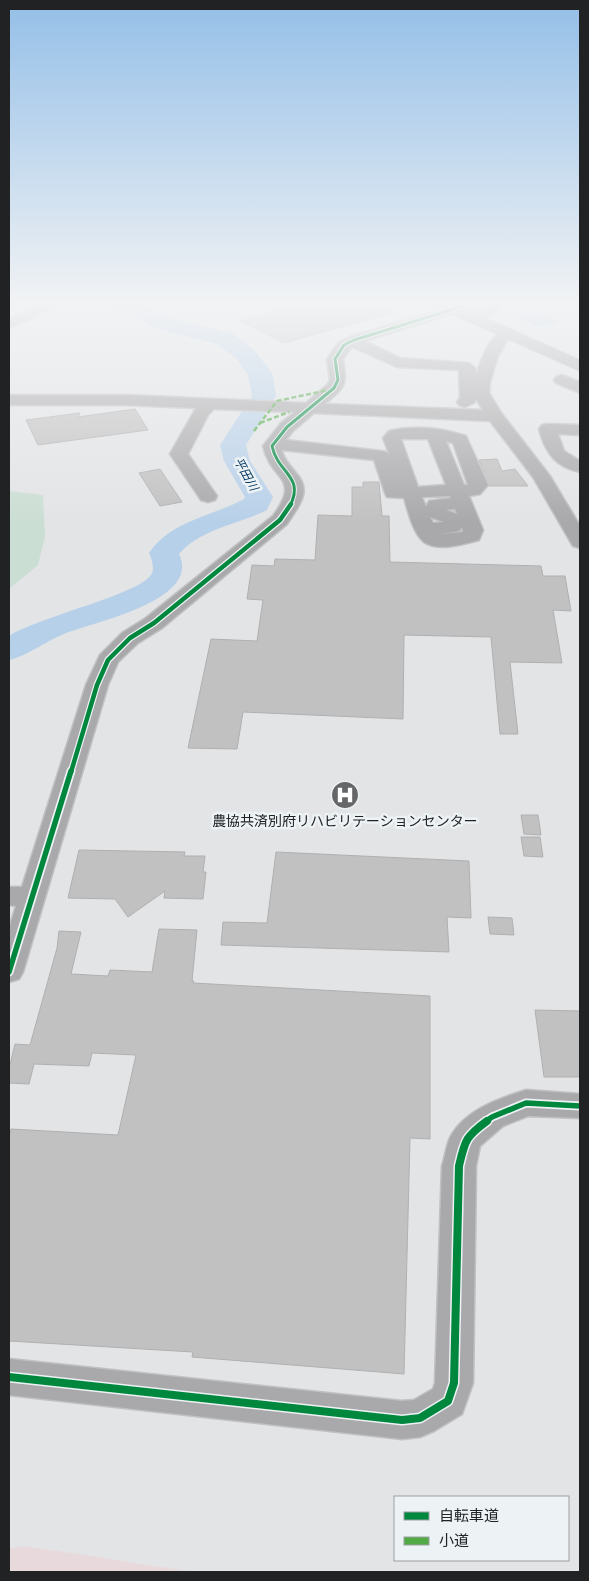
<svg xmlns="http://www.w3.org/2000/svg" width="589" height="1581" font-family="'Source Serif 4','Noto Sans JP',serif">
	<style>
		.commercial { fill: #e8dadc }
		.green { fill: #cbded4 }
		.water { fill: #b7d0e9 }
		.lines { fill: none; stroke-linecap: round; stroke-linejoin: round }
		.river { fill: #b7d0e9; fill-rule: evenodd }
		.building { fill: #c2c1c2; stroke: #b0b0b1 }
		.minor-casing { stroke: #c0c1c2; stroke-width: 3 }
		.highway-casing { stroke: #c0c1c2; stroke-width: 2 }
		.minor { fill: #a9a8aa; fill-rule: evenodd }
		.highway { fill: #a6a7a7; fill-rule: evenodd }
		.quiet { stroke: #52aa44; stroke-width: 2.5; stroke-dasharray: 5 2.5; stroke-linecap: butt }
		.cycleway-far3-casing { stroke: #edf2f5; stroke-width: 5 }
		.cycleway-far2-casing { stroke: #edf2f5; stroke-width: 7 }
		.cycleway-far1-casing { stroke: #edf2f5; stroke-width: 9 }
		.cycleway-casing { stroke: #edf2f5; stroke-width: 11 }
		.cycleway-far3 { stroke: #00873e; stroke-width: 3 }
		.cycleway-far2 { stroke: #00873e; stroke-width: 4.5 }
		.cycleway-far1 { stroke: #00873e; stroke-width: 5.5 }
		.cycleway { stroke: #00873e; stroke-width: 8 }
		.labels { text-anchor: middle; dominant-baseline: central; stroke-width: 5; stroke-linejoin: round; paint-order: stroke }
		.far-water-label { font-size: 12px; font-style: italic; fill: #003660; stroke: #edf2f5 }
		.poi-label { font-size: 14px; fill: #212224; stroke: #edf2f5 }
	</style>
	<rect width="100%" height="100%" fill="#e2e4e6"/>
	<path class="commercial" d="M 26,1546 L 194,1572 L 9,1572 L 9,1548 Z"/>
	<path class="green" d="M 9,491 L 43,495 L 45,537 L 38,565 L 9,589 Z"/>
	<path class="water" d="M 522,312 L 547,316 L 560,322 L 539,327 L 513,315 Z"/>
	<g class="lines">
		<path class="river" d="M 104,302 L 137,302 L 174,319 L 233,334 L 254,350 L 268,368 L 272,373 L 276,396 L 246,445 L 250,461 L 273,497 L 267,510 C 239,524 200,529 179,554 C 202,601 93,622 64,634 C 45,641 28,656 9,660 L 9,636 C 36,618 139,594 151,575 C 155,569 152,559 149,553 C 172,520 211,517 244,499 L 245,497 L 224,461 L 220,445 L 252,396 L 248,375 L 237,359 L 217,344 L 158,329 L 132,315 L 107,307 Z"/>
	</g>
	<path class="building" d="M 311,302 L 366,302 L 391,313 L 284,343 L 240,321 Z
		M 135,409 L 148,430 L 38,445 L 26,420 L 80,413 L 78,417 Z
		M 497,459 L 502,471 L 515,469 L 528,486 L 489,486 L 479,460 Z
		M 160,469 L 182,502 L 160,506 L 139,473 Z
		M 363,482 L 379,482 L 382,516 L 389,516 L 390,562 L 541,566 L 543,576 L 565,576 L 571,611 L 553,610 L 562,663 L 510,662 L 518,734 L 500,734 L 491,637 L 404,635 L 403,719 L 243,712 L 237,749 L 188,748 L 211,639 L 257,641 L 263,600 L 247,599 L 252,565 L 274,566 L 275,559 L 315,560 L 318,515 L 352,516 L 352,487 L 363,487 Z
		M 521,815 L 538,815 L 541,835 L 524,834 Z
		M 521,837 L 540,837 L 543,857 L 524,856 Z
		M 79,850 L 185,852 L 184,856 L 205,856 L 203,872 L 206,872 L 203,899 L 164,898 L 165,891 L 128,917 L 115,899 L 68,898 Z
		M 276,852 L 469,861 L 471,918 L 447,917 L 449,952 L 221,945 L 223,922 L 267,923 Z
		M 488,917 L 512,918 L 514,935 L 490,934 Z
		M 159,929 L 197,930 L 192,981 L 194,981 L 193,983 L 430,996 L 430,1139 L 410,1138 L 404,1374 L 192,1357 L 193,1352 L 9,1341 L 9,1137 L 11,1129 L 118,1135 L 136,1055 L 92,1053 L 89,1066 L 34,1064 L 29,1084 L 9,1083 L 9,1069 L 15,1044 L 30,1045 L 57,948 L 59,931 L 81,932 L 71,974 L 108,976 L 110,970 L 152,972 Z
		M 535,1010 L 580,1011 L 580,1077 L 544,1077 Z"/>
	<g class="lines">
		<g class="minor-casing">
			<path id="minor" d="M 44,302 L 62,302 L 60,305 L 9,328 L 9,319 Z
				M 465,302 L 471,306 L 469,309 L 365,341 L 400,358 L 469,363 L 476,369 L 476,376 C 481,360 492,325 514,331 L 516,334 L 507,341 L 498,356 L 490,382 L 489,393 L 502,414 L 550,476 L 580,526 L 580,548 L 573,546 L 533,477 L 490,421 L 314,413 L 293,431 L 286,440 L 381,451 L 387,452 L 390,456 L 383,438 L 389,431 C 414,425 442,428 466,436 L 488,485 L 480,494 L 469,496 L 483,530 L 479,540 C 464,544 438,552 424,542 C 413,533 408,511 404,498 L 387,497 L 385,493 L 374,460 L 282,450 C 284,460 290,465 296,473 C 313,491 298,507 287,524 L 162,628 L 138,643 L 118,662 L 108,685 L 23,972 L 19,979 L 9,982 L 9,929 L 16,906 L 9,905 L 9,887 L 22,887 L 86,685 L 100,655 L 122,633 L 146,618 L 273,516 C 302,476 271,482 263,446 L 281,423 L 295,412 L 214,409 L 208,415 L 188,454 L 217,496 L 215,500 L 208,502 L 201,500 L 170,454 L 196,408 L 125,405 L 9,405 L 9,395 L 125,395 L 306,403 L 327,385 L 330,380 L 327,359 L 339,342 L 349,337 ZM 352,347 L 397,367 L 459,370 L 460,398 L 457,402 L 459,405 L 465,407 L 474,403 L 476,399 L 483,410 L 325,404 C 346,386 347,386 343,359 ZM 401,439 L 428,439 L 446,485 L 418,487 ZM 446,441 L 453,443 L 468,485 L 464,485 ZM 450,496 L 451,498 L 429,501 L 426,507 L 422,497 ZM 455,509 L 457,514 L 446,510 ZM 430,517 L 444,522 L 433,523 ZM 462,527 L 463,532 L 440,534 L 459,531 Z
				M 487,302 L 501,302 C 498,312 489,320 478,317 L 476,314 L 486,306 Z
				M 562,375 L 580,382 L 580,393 L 556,383 L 554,380 L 556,377 Z
				M 548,424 L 580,425 L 580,435 L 558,434 L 564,451 L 580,461 L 580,472 C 556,467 545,453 539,429 L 542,425 Z
				M 526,1090 L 580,1094 L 580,1118 L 528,1116 L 503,1126 L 480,1146 L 476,1166 L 473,1383 L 462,1414 L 434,1431 L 420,1437 L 402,1439 L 9,1395 L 9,1359 L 402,1401 L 414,1400 L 433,1389 L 435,1383 L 442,1166 C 445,1157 446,1148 449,1140 C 462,1111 498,1099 526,1090 Z"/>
		</g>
		<g class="highway-casing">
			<path id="highway" d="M 429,302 L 450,302 L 580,360 L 580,371 L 431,305 Z"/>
		</g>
		<use href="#minor" class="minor"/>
		<use href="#highway" class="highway"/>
		<path class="quiet" d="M 260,423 L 289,412
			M 254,431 L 277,401 L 328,390"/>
		<g class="cycleway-far3-casing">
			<path id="cycleway-far3" d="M 290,506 C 305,476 278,474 272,446 L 287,427 L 334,388 L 338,380 L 335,359 L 344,345 L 354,340 L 464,306"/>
		</g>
		<g class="cycleway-far2-casing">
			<path id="cycleway-far2" d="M 71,772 L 97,685 L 108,660 L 130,638 L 154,623 L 280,520 L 291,504"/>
		</g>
		<g class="cycleway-far1-casing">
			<path id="cycleway-far1" d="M 9,972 L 71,771
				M 485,1122 L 492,1117 L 526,1103 L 580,1106"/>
		</g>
		<g class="cycleway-casing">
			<path id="cycleway" d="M 9,1377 L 402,1420 L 420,1418 L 448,1401 L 454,1383 L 459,1166 C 465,1141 465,1137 487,1121"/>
		</g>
		<use href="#cycleway-far3" class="cycleway-far3"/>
		<use href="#cycleway-far2" class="cycleway-far2"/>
		<use href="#cycleway-far1" class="cycleway-far1"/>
		<use href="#cycleway" class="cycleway"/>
	</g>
	<linearGradient id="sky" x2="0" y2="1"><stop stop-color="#94bfe8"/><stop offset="0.58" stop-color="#f2f3f4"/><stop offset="1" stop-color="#f2f3f4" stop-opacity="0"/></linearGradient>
	<rect width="589" height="523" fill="url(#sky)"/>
	<defs>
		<g id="hospital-disc" transform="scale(1.4375)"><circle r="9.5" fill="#656668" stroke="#edf2f5"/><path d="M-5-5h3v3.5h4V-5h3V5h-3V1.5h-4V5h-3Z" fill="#fff"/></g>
	</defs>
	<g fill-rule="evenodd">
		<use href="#hospital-disc" x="345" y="795"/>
	</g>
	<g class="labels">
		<g class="far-water-label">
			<text transform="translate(246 474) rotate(61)">平田川</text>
		</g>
		<g class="poi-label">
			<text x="345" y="821">農協共済別府リハビリテーションセンター</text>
		</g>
	</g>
	<rect width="589" height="1581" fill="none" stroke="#212224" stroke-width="20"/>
	<rect x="394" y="1496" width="175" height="65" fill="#edf2f5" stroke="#9b9fa1"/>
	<rect x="404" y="1512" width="25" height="8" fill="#00873e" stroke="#9b9fa1"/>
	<text x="439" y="1521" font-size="15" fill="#212224">自転車道</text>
	<rect x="404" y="1537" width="25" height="8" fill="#52aa44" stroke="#9b9fa1"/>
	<text x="439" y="1546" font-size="15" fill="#212224">小道</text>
</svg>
